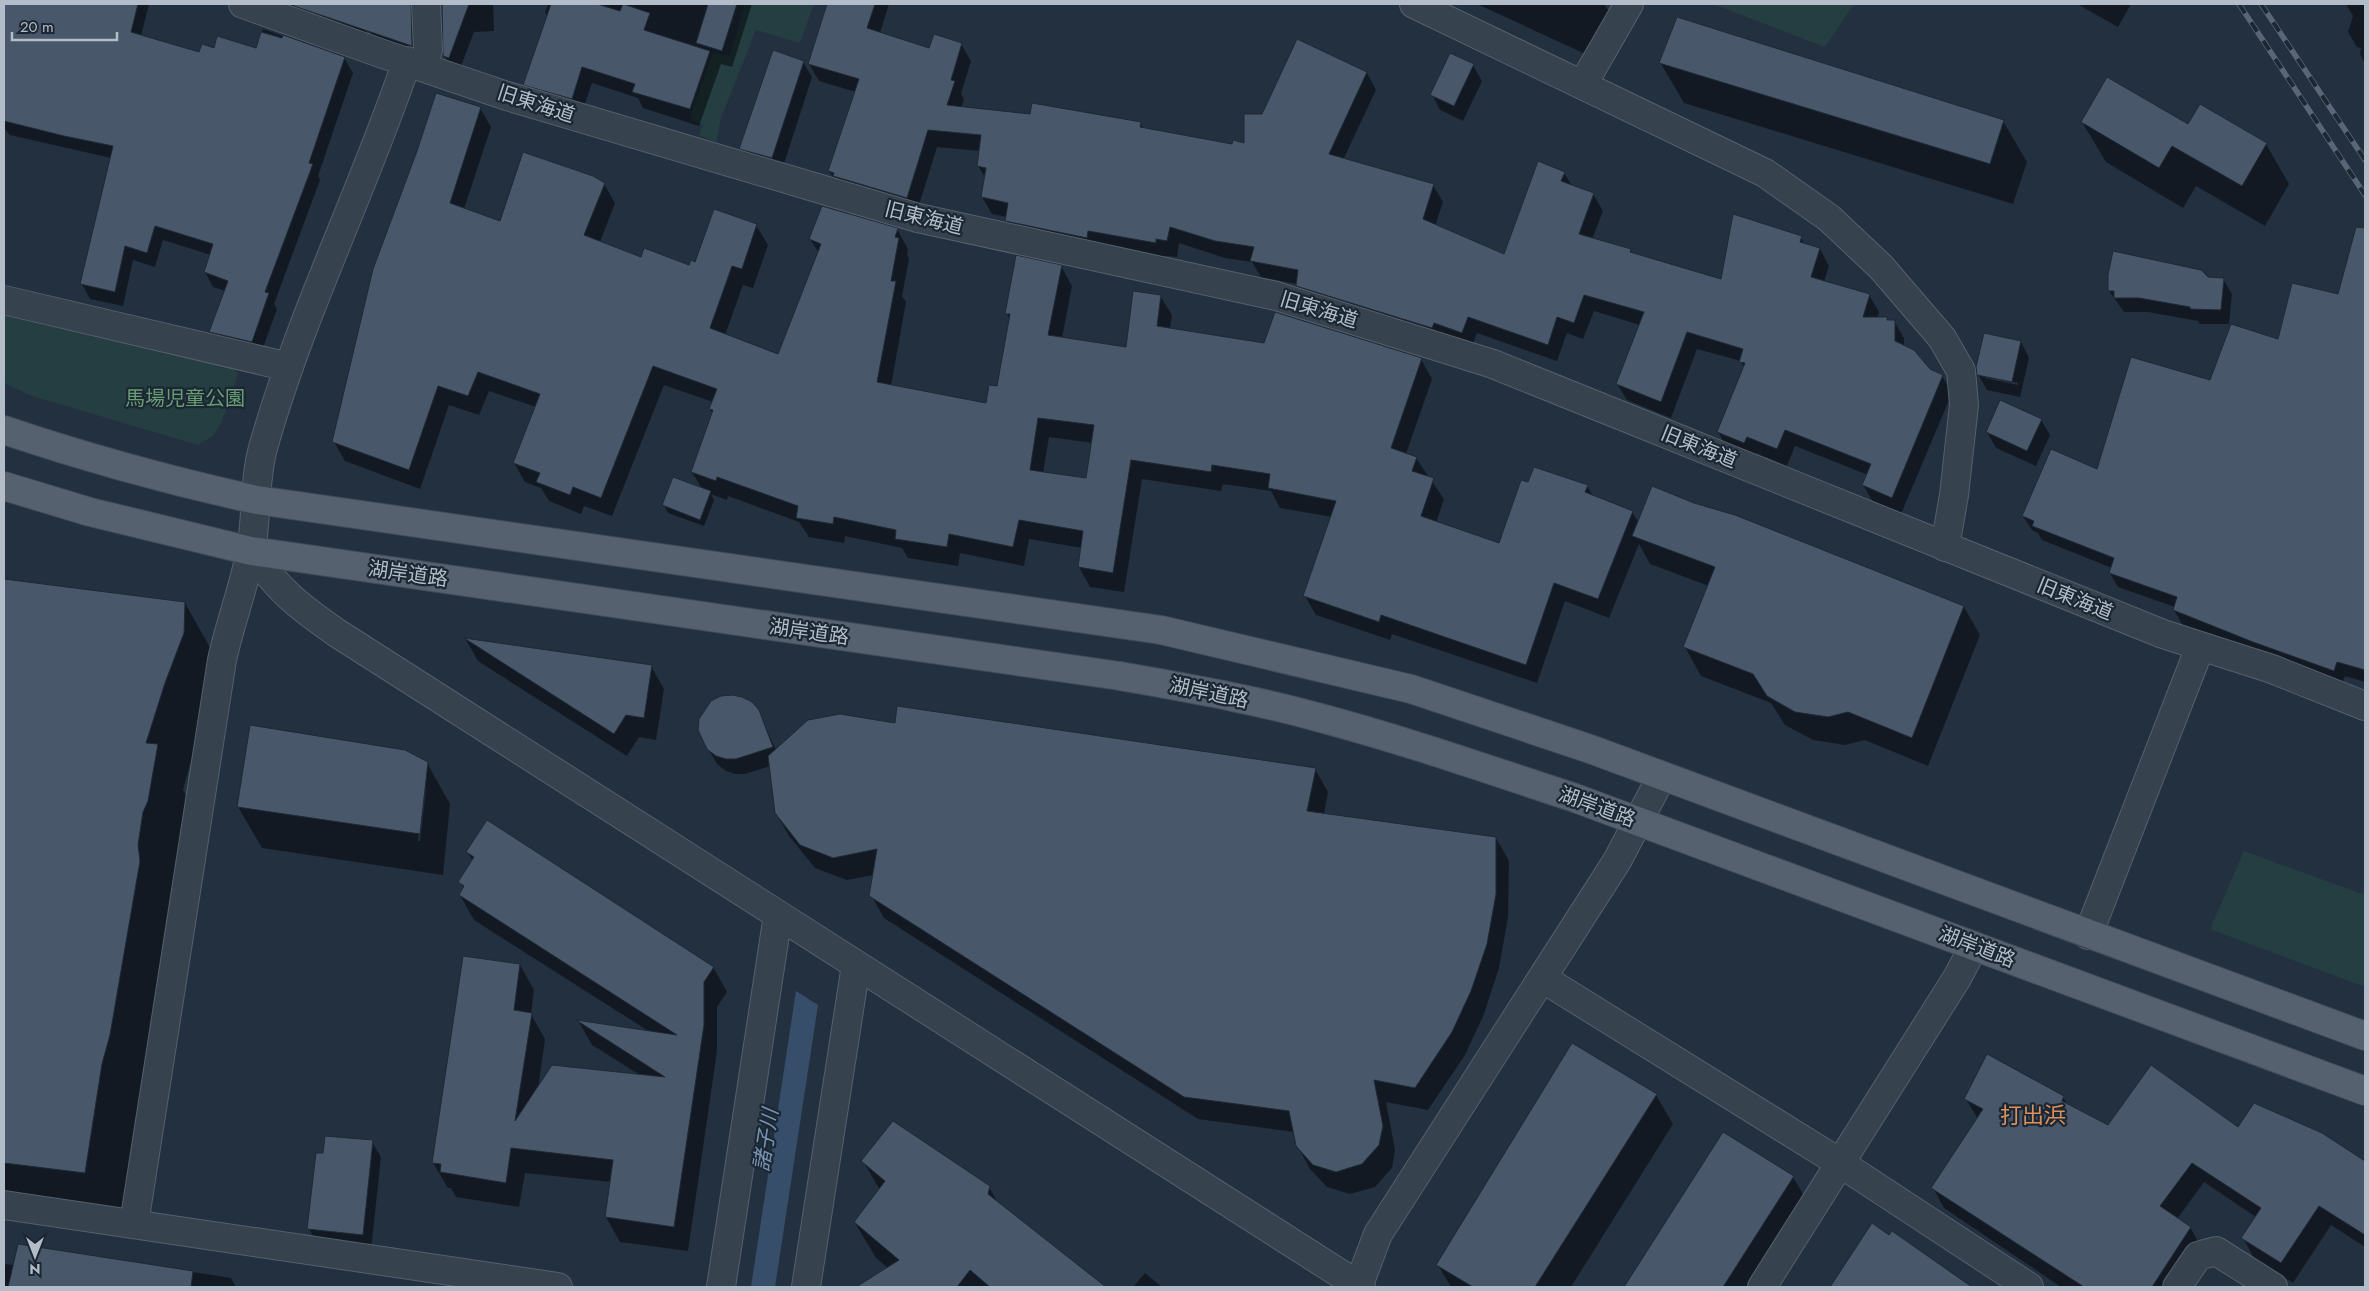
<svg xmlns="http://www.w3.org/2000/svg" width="2369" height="1291" font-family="Jost,'Noto Sans JP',sans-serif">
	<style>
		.green { fill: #253e41 }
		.water { fill: #374e6a }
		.shadow { fill: #0007; fill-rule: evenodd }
		.building { fill: #485769; stroke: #1e2936; fill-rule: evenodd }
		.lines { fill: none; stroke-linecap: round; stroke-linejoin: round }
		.minor-casing { stroke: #55606d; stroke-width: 30 }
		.major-casing { stroke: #404b58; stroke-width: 30 }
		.minor { stroke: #37424f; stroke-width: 28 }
		.major { stroke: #55616f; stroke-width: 28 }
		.rail-casing { stroke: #596677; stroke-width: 5.5 }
		.rail { stroke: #1c2734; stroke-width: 4; stroke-dasharray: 11; stroke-linecap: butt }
		.labels { text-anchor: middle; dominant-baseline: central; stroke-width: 4.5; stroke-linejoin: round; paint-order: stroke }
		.street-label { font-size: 20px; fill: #b3bdca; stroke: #1c2734 }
		.park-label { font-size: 20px; fill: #699d73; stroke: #1c2734 }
		.water-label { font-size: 21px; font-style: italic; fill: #7994b3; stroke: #1c2734 }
		.quarter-label { font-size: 22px; fill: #db905d; stroke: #1c2734 }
	</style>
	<rect width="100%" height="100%" fill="#233040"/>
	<path class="green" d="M 745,4 L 814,4 L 800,43 L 756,30 L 721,118 L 716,142 L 699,135 L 703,125 L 689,119 L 713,53 L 730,55 Z
		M 1713,4 L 1854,4 L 1825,47 Z
		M 4,310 L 231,366 L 238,374 L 222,421 L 213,436 L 198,445 L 32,396 L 4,383 Z
		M 2244,851 L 2365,895 L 2365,987 L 2210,929 Z"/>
	<path class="water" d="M 796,991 L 818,1005 L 775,1287 L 751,1287 Z"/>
	<path class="shadow" d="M 4,4 L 149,4 L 141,36 L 200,53 L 215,50 L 257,49 L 263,29 L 344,58 L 353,73 L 318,176 L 320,180 L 274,304 L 277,309 L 260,356 L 219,347 L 211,332 L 226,291 L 213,287 L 205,272 L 211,255 L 163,240 L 155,267 L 133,260 L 123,306 L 90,299 L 82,284 L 111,158 L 10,135 L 4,128 Z
		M 269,4 L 336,4 L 360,12 L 368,27 L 363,42 Z
		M 378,4 L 493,4 L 494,31 L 474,32 L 458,74 L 454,72 L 444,55 L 443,6 L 435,5 L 421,62 L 380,49 L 370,32 Z
		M 548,4 L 752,4 L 732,67 L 721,64 L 699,126 L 643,108 L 638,98 L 592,83 L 581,115 L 534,101 L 525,84 L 548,17 L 545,13 Z
		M 823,4 L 889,4 L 880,33 L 930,49 L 961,44 L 971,61 L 961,94 L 964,99 L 961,108 L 1140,124 L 1143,128 L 1233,145 L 1245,145 L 1262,115 L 1297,40 L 1367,73 L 1376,90 L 1343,160 L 1433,185 L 1443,202 L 1435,226 L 1504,255 L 1564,173 L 1572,186 L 1593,194 L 1603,211 L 1592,239 L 1630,250 L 1632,254 L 1722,280 L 1801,238 L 1805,245 L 1820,249 L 1829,266 L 1824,282 L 1869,295 L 1879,312 L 1877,319 L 1894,321 L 1904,338 L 1904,347 L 1929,370 L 1942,376 L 1952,393 L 1901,514 L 1873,502 L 1863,485 L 1868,475 L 1795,446 L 1787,466 L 1756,453 L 1754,459 L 1728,449 L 1718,432 L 1744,368 L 1741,361 L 1697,349 L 1671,418 L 1627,400 L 1617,384 L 1640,325 L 1594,311 L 1583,339 L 1567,333 L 1557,361 L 1477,333 L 1471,349 L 1307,303 L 1297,284 L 1261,277 L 1252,262 L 1225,258 L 1179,243 L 1177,257 L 1166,256 L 1165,260 L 1016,238 L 1007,221 L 1007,217 L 992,214 L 982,197 L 986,179 L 978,166 L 980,151 L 937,147 L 916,215 L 839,187 L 829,171 L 856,92 L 819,81 L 809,64 L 827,5 Z
		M 1477,4 L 1604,4 L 1615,21 L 1594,58 Z
		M 2077,4 L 2131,4 L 2118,27 Z
		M 2346,4 L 2365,4 L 2365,64 L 2360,54 L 2361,48 L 2357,47 L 2348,32 L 2353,16 Z
		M 803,62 L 812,77 L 781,173 L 749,164 L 740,148 Z
		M 1660,62 L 2003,121 L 2027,162 L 2013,204 L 1684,103 Z
		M 1473,65 L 1482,81 L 1463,121 L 1440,110 L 1432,94 Z
		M 480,108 L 491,127 L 464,209 L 500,222 L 604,184 L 615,203 L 600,242 L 642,258 L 690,267 L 756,225 L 768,245 L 753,288 L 743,285 L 725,335 L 778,356 L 819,253 L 810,239 L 897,229 L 908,249 L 907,254 L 909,259 L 902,296 L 906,302 L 891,386 L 987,404 L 998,387 L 1011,321 L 1007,314 L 1061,266 L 1072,286 L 1062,338 L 1127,348 L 1160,296 L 1172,315 L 1170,329 L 1265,344 L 1421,359 L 1432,379 L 1406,454 L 1416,458 L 1444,499 L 1436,523 L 1500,545 L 1529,484 L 1587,486 L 1593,496 L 1632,512 L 1639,523 L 1964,607 L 1980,635 L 1928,766 L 1865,740 L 1845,745 L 1813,740 L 1785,725 L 1771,703 L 1701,676 L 1685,647 L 1709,586 L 1650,564 L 1639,544 L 1609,618 L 1565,601 L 1537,683 L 1392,634 L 1390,640 L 1316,615 L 1305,596 L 1332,517 L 1280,508 L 1271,491 L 1223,484 L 1221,491 L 1142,479 L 1124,592 L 1090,587 L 1079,567 L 1082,548 L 1029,539 L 1024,566 L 960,553 L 958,566 L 908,558 L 902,548 L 845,536 L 844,543 L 809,537 L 799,522 L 728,496 L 727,500 L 711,494 L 714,500 L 704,526 L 668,513 L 664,505 L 702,489 L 692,472 L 713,414 L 710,409 L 713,402 L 664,385 L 612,516 L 584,506 L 581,514 L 549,501 L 541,488 L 525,482 L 514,463 L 536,407 L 489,391 L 479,415 L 449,405 L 420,489 L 345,461 L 334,442 ZM 1049,437 L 1093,443 L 1087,479 L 1043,473 Z
		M 2082,122 L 2188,126 L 2266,144 L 2289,184 L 2265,226 L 2196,186 L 2183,208 L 2106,162 Z
		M 2344,275 L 2365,280 L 2365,682 L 2345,676 L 2342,685 L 2182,624 L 2174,610 L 2175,607 L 2118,587 L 2110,573 L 2112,568 L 2042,540 L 2038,533 L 2032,530 L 2023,516 L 2098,471 L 2211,382 L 2279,341 L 2339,295 Z
		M 2207,278 L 2223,279 L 2232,294 L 2229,324 L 2200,324 L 2198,321 L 2148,312 L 2124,312 L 2109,291 Z
		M 2021,342 L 2029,358 L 2020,397 L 1987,390 L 1978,374 ZM 1985,375 L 2018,383 L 2018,385 L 1985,378 Z
		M 2041,420 L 2050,435 L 2036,466 L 1996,448 L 1987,432 Z
		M 4,580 L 185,603 L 218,662 L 183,790 L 191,804 L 118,1231 L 4,1216 Z
		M 466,640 L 651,666 L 664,689 L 656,740 L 639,737 L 627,756 L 478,661 Z
		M 758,711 L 776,750 L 896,724 L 1315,769 L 1328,792 L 1324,814 L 1496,838 L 1509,861 L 1508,917 L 1499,968 L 1484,1014 L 1465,1055 L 1428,1110 L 1386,1102 L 1395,1150 L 1392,1168 L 1375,1187 L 1350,1194 L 1327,1187 L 1310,1169 L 1297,1145 L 1294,1132 L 1198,1119 L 884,918 L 871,895 L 874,875 L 847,880 L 815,868 L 789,836 L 776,813 L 770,766 L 745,774 L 735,774 L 726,771 L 717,764 L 708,748 Z
		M 427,763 L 450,804 L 443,875 L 262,848 L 238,807 ZM 423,789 L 426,789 L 420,841 L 418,841 Z
		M 468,853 L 713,967 L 727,992 L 717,1007 L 717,1051 L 688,1251 L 620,1242 L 606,1217 L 611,1182 L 525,1173 L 519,1207 L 456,1197 L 451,1188 L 448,1188 L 433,1163 L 520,965 L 534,990 L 531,1014 L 545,1039 L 538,1089 L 640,1075 L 592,1045 L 579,1022 L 650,1032 L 474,920 L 460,895 L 464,889 L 460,882 L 473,861 Z
		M 1656,1095 L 1673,1124 L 1571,1287 L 1451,1287 L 1438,1265 Z
		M 2063,1097 L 2068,1106 L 2108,1127 L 2238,1129 L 2322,1135 L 2365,1163 L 2365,1247 L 2331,1225 L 2293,1283 L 2254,1258 L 2243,1238 L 2256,1217 L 2204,1182 L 2177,1219 L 2190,1227 L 2202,1248 L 2176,1287 L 2061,1287 L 1944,1208 L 1933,1188 L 1978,1119 L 1966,1099 Z
		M 1724,1134 L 1793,1177 L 1810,1206 L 1759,1287 L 1626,1287 Z
		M 372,1142 L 381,1157 L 371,1250 L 318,1244 L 309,1229 L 324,1155 Z
		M 863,1161 L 989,1187 L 999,1205 L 1104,1287 L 870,1287 L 871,1279 L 888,1268 L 876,1258 L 855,1223 L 880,1190 Z
		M 1872,1225 L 1951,1274 L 1958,1287 L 1831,1287 Z
		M 19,1245 L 231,1278 L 236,1287 L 4,1287 L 4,1264 L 14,1265 Z
		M 1145,1273 L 1162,1287 L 1133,1287 Z"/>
	<path class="building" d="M 4,4 L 138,4 L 131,32 L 199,52 L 202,44 L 214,48 L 217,36 L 256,48 L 261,32 L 282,38 L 283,35 L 345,57 L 309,163 L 313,164 L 265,292 L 269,293 L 252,342 L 209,332 L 228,281 L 204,272 L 213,244 L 155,226 L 147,253 L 125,246 L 115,292 L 80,284 L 113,146 L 64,136 L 4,121 Z
		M 294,4 L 411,4 L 412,46 L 294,6 Z
		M 442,4 L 469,4 L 449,58 L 443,56 Z
		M 551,4 L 597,4 L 620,11 L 623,4 L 650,13 L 644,30 L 710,51 L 690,109 L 632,92 L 635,84 L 582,67 L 572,99 L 523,85 Z
		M 708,4 L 737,4 L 722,51 L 696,43 Z
		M 827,4 L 875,4 L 867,28 L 929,48 L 934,34 L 962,43 L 951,80 L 955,81 L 947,105 L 1030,114 L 1032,103 L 1141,122 L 1140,127 L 1232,144 L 1233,140 L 1244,143 L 1244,114 L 1262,114 L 1297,39 L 1367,72 L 1329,154 L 1434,184 L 1423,219 L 1504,254 L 1538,161 L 1565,172 L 1561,181 L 1594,193 L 1579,234 L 1631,249 L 1630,252 L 1721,279 L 1733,214 L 1802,236 L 1800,242 L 1820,248 L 1811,277 L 1870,294 L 1863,317 L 1887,317 L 1887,320 L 1895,320 L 1895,341 L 1914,350 L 1930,369 L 1943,375 L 1892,498 L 1862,485 L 1871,464 L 1785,430 L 1777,449 L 1747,437 L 1744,443 L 1717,432 L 1745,363 L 1739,362 L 1743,349 L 1687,332 L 1661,402 L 1616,384 L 1644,312 L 1584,295 L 1574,323 L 1557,317 L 1548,345 L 1468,317 L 1462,333 L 1434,323 L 1432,328 L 1296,286 L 1298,270 L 1250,261 L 1254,247 L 1215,241 L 1170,227 L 1167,241 L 1156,239 L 1156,243 L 1088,231 L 1087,238 L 1005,221 L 1008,203 L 981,197 L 986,168 L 977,166 L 981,135 L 928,130 L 907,198 L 833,176 L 834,173 L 828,171 L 859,79 L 808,64 Z
		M 1677,17 L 2004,120 L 1990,164 L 1659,63 Z
		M 773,50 L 804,61 L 772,158 L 739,149 Z
		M 1450,53 L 1474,64 L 1454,106 L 1430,95 Z
		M 2107,77 L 2188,124 L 2200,104 L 2267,143 L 2242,186 L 2172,146 L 2159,168 L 2081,122 Z
		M 436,93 L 481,107 L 450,203 L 500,221 L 523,152 L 593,176 L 605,183 L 584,235 L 641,257 L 644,248 L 689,265 L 691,260 L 695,262 L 714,209 L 757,224 L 742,269 L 732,266 L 710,328 L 778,354 L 821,244 L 809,239 L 822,206 L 898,228 L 895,237 L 899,238 L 891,281 L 896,281 L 877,382 L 986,403 L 989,385 L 997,386 L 1010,314 L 1005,314 L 1016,255 L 1062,265 L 1048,335 L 1126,347 L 1133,291 L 1161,295 L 1157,326 L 1264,343 L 1275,312 L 1422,358 L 1391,448 L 1417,457 L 1412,471 L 1434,478 L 1421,516 L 1499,543 L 1521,480 L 1528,482 L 1534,467 L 1588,485 L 1585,492 L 1633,511 L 1598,599 L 1554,583 L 1526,665 L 1381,615 L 1379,622 L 1303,596 L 1336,501 L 1268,488 L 1270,474 L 1212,465 L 1211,472 L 1131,460 L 1113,573 L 1078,567 L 1083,531 L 1019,520 L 1013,547 L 949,534 L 947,547 L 895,539 L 896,530 L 834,517 L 833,524 L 796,518 L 798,506 L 717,477 L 716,481 L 691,472 L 713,410 L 709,409 L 717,389 L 653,366 L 601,498 L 573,487 L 570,495 L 536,482 L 540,473 L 513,463 L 540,394 L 478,372 L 468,396 L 438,386 L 409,470 L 332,442 L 373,269 L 417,151 ZM 1038,418 L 1094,425 L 1086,478 L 1030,470 Z
		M 2356,227 L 2365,228 L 2365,670 L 2337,662 L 2334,671 L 2253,642 L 2173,610 L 2177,597 L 2109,573 L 2114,558 L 2032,526 L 2034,521 L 2022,516 L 2051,449 L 2097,469 L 2131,357 L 2210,380 L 2231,324 L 2278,339 L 2292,283 L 2338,294 Z
		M 2113,251 L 2201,270 L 2208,277 L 2224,278 L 2221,310 L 2190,309 L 2190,307 L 2139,298 L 2114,298 L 2114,291 L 2108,291 L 2108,275 Z
		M 1984,333 L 2021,341 L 2012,382 L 1977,375 L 1976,367 Z
		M 2000,400 L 2042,419 L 2027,451 L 1986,432 Z
		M 673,477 L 711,491 L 700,520 L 662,505 Z
		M 1652,486 L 1694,503 L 1735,515 L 1964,606 L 1912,738 L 1848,712 L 1828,717 L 1795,712 L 1767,696 L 1753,674 L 1683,647 L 1715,567 L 1632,536 Z
		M 4,579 L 185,602 L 184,633 L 165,683 L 146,743 L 158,744 L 148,801 L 143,812 L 138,845 L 140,861 L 110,1035 L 102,1064 L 85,1173 L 4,1163 Z
		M 464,638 L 652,665 L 644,718 L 626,715 L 614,734 Z
		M 732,695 L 742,697 L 752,702 L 759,710 L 773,747 L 736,759 L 726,759 L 716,756 L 707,749 L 698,730 L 699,719 L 711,701 L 721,696 Z
		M 897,706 L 1316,768 L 1307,811 L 1496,837 L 1496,894 L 1487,944 L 1471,991 L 1452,1032 L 1415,1088 L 1374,1080 L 1383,1126 L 1379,1145 L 1362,1164 L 1336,1172 L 1313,1165 L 1296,1146 L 1289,1111 L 1184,1097 L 869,896 L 877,849 L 833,858 L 800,845 L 775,813 L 768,756 L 808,720 L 840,714 L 895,723 Z
		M 250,725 L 405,750 L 428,762 L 420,834 L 237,807 Z
		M 487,820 L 714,967 L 704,982 L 704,1025 L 674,1227 L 605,1217 L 613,1160 L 511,1148 L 506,1183 L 440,1172 L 441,1164 L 432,1163 L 463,956 L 520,964 L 514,1010 L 532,1013 L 515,1121 L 552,1065 L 665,1077 L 576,1020 L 677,1035 L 459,895 L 464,886 L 458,882 L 474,857 L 466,852 Z
		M 1572,1043 L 1657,1094 L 1535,1287 L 1473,1287 L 1436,1265 Z
		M 1987,1054 L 2064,1096 L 2062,1101 L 2108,1125 L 2151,1065 L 2238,1127 L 2254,1103 L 2322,1133 L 2365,1161 L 2365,1235 L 2319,1206 L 2281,1263 L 2241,1238 L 2261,1208 L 2192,1163 L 2160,1206 L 2191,1227 L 2152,1287 L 2084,1287 L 1931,1188 L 1983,1109 L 1964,1099 Z
		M 893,1121 L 990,1186 L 988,1194 L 1106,1287 L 990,1287 L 970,1270 L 957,1287 L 856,1287 L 899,1260 L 854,1222 L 885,1181 L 861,1161 Z
		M 1723,1132 L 1794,1176 L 1723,1287 L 1624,1287 Z
		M 325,1136 L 373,1140 L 363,1235 L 307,1229 L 316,1153 L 323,1153 Z
		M 1872,1223 L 1889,1235 L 1892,1231 L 1972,1287 L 1830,1287 Z
		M 18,1244 L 193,1271 L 191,1287 L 8,1287 Z"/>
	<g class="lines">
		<g class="minor-casing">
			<path id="minor" d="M 243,4 L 380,53 L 507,96 L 918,218 L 1276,296 L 1493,364 L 2163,634 L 2272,669 L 2365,706
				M 1414,4 L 1765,173 L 1829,218 L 1881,267 L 1942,338 L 1961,371 L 1964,405 L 1954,495 L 1945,547
				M 423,67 L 428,50 L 426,4
				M 1583,84 L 1629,4
				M 4,300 L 289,367
				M 251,551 C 279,591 297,605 337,633 L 1361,1287
				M 2088,935 L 2200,647
				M 1542,978 L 1840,1163 L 2029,1287
				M 4,1205 L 558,1287
				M 134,1224 L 222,660 C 230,623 244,587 251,550 C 257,517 254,481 263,448 C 300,316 363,191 407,61
				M 721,1287 L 778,915
				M 806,1287 L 856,965
				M 1358,1287 L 1378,1234 L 1617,861 L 1662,776
				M 1762,1287 L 1957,978 L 1974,946
				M 2177,1287 L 2198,1256 L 2216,1251 L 2273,1287"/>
		</g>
		<g class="major-casing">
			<path id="major" d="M 4,430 C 87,458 171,481 257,500 L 1161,630 L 1411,689 L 1593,750 L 2365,1036
				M 4,486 L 90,512 L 251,551 L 1120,676 C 1186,688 1253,699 1317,717 C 1404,740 1490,770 1575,798 L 2365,1091"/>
		</g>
		<use href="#minor" class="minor"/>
		<use href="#major" class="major"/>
		<g class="rail-casing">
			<path id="rail" d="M 2239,4 L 2365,195
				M 2261,4 L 2365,160"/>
		</g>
		<use href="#rail" class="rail"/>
	</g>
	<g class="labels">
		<g class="street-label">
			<text transform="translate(536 104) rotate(18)">旧東海道</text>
			<text transform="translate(924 218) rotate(14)">旧東海道</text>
			<text transform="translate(1319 310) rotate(17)">旧東海道</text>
			<text transform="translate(1699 447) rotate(22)">旧東海道</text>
			<text transform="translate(408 574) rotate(8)">湖岸道路</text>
			<text transform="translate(2075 599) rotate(22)">旧東海道</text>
			<text transform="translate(809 632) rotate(8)">湖岸道路</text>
			<text transform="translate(1209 693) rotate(12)">湖岸道路</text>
			<text transform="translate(1597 807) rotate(20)">湖岸道路</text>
			<text transform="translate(1977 947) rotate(21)">湖岸道路</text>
		</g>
		<g class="park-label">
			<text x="185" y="398">馬場児童公園</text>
		</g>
		<g class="water-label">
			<text transform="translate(766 1140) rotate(-81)">諸子川</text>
		</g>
		<g class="quarter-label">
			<text x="2033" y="1115">打出浜</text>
		</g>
	</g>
	<rect width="2369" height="1291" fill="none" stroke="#b3bdca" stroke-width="10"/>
	<g transform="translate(35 1256) rotate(180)" stroke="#1c2734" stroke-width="4" paint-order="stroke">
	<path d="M0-4L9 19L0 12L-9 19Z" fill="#b3bdca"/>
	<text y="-8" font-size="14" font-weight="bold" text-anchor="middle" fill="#b3bdca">N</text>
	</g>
	<path d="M12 32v8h105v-8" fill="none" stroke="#b3bdca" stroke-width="2.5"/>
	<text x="20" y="32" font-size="15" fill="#b3bdca" stroke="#1c2734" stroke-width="4" paint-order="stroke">20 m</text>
</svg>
